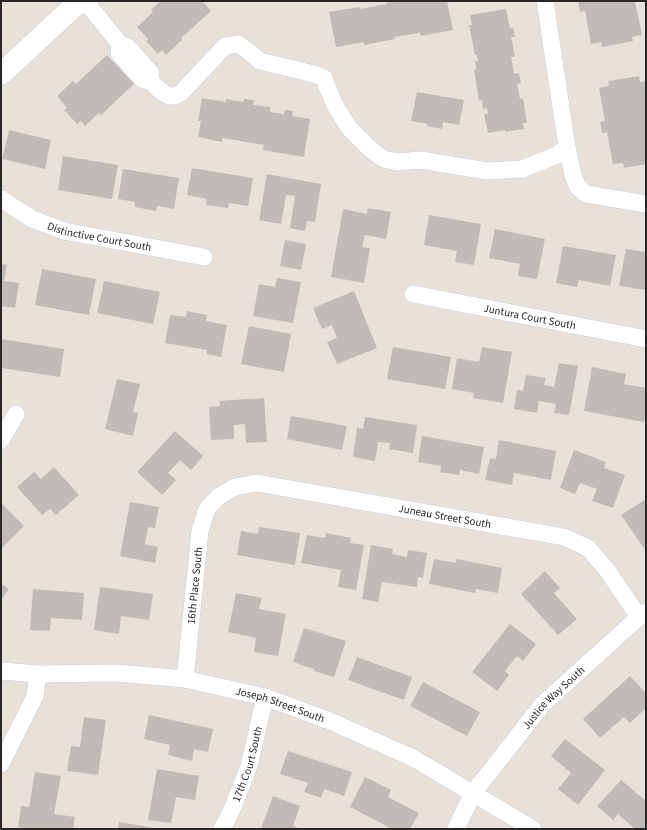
<svg xmlns="http://www.w3.org/2000/svg" width="647" height="830" font-family="'Source Sans 3',sans-serif">
	<style>
		.building { fill: #c1bbb7 }
		.lines { fill: none; stroke-linecap: round; stroke-linejoin: round }
		.street-casing { stroke: #c9cdd8; stroke-width: 18 }
		.secondary-casing { stroke: #c9cdd8; stroke-width: 23 }
		.street { stroke: #fff; stroke-width: 17 }
		.secondary { stroke: #fff; stroke-width: 22 }
		.labels { text-anchor: middle; dominant-baseline: central; stroke-width: 3; stroke-linejoin: round; paint-order: stroke }
		.street-label { font-size: 11px; fill: #272727; stroke: #fff }
	</style>
	<rect width="100%" height="100%" fill="#e8e1da"/>
	<path class="building" d="M 161,1 L 202,1 L 211,11 L 181,38 L 182,40 L 166,55 L 162,50 L 158,54 L 146,41 L 148,39 L 137,27 L 153,12 L 151,10 Z
		M 386,1 L 447,1 L 453,30 L 421,36 L 420,33 L 394,37 L 395,39 L 364,45 L 364,42 L 336,47 L 329,12 L 360,7 L 360,9 L 387,4 Z
		M 578,1 L 635,1 L 642,35 L 632,37 L 633,41 L 602,47 L 601,42 L 591,44 L 585,11 L 580,12 Z
		M 506,9 L 510,28 L 513,28 L 515,37 L 511,37 L 515,57 L 511,57 L 514,74 L 519,73 L 521,83 L 517,84 L 520,99 L 523,98 L 527,123 L 523,123 L 524,129 L 505,132 L 505,130 L 488,133 L 484,114 L 488,114 L 487,108 L 483,109 L 482,100 L 479,101 L 474,70 L 476,70 L 475,61 L 478,61 L 477,55 L 475,55 L 469,25 L 472,25 L 470,15 Z
		M 107,55 L 134,84 L 101,115 L 99,113 L 85,126 L 81,121 L 77,124 L 64,110 L 67,108 L 57,96 L 73,81 L 76,84 Z
		M 639,76 L 640,82 L 646,81 L 646,164 L 624,168 L 623,163 L 613,164 L 607,132 L 602,133 L 600,122 L 605,121 L 599,88 L 609,86 L 608,81 Z
		M 417,92 L 464,100 L 459,125 L 443,122 L 442,129 L 427,126 L 428,124 L 411,121 Z
		M 202,98 L 226,102 L 226,99 L 243,102 L 244,99 L 254,100 L 253,105 L 270,107 L 270,112 L 284,114 L 285,110 L 293,111 L 292,116 L 310,119 L 304,157 L 263,150 L 264,145 L 223,138 L 222,142 L 198,137 L 201,121 L 198,121 Z
		M 9,130 L 51,140 L 45,169 L 2,159 Z
		M 63,156 L 118,165 L 112,199 L 58,190 Z
		M 192,168 L 253,178 L 248,206 L 229,203 L 228,208 L 206,205 L 207,199 L 187,195 Z
		M 123,169 L 179,178 L 174,209 L 157,206 L 156,211 L 135,207 L 135,202 L 118,199 Z
		M 267,174 L 321,184 L 315,222 L 307,221 L 305,231 L 290,228 L 295,196 L 286,195 L 281,224 L 259,220 Z
		M 368,208 L 391,212 L 386,239 L 365,235 L 362,247 L 370,248 L 364,283 L 331,277 L 343,209 L 367,214 Z
		M 429,215 L 481,224 L 474,265 L 455,262 L 457,251 L 424,245 Z
		M 495,229 L 545,239 L 537,279 L 518,276 L 520,264 L 489,258 Z
		M 285,240 L 306,244 L 301,270 L 280,266 Z
		M 563,246 L 616,255 L 610,286 L 579,280 L 577,287 L 556,283 Z
		M 626,249 L 646,252 L 646,290 L 619,286 Z
		M 1,264 L 7,265 L 4,281 L 19,283 L 15,308 L 1,306 Z
		M 42,269 L 96,279 L 89,315 L 35,305 Z
		M 277,278 L 301,282 L 293,323 L 253,316 L 259,284 L 275,287 Z
		M 104,281 L 160,292 L 153,324 L 97,313 Z
		M 354,291 L 377,348 L 337,364 L 327,342 L 337,338 L 332,325 L 322,329 L 313,308 Z
		M 187,311 L 207,315 L 206,321 L 227,325 L 221,357 L 207,354 L 207,350 L 165,343 L 170,315 L 186,317 Z
		M 249,326 L 291,334 L 284,372 L 241,364 Z
		M 1,339 L 64,349 L 60,377 L 1,368 Z
		M 393,347 L 451,357 L 445,389 L 387,379 Z
		M 482,347 L 512,352 L 503,403 L 473,398 L 474,393 L 452,389 L 457,358 L 479,362 Z
		M 559,363 L 578,366 L 569,415 L 554,413 L 556,404 L 539,401 L 537,413 L 514,409 L 517,390 L 523,391 L 526,375 L 546,378 L 544,385 L 554,387 Z
		M 592,367 L 626,374 L 624,384 L 646,388 L 646,411 L 644,422 L 584,411 Z
		M 117,379 L 140,384 L 133,412 L 138,413 L 133,436 L 105,429 Z
		M 264,398 L 267,442 L 246,443 L 245,424 L 234,425 L 234,439 L 211,440 L 209,407 L 220,406 L 219,401 Z
		M 291,416 L 347,426 L 342,450 L 287,439 Z
		M 365,417 L 417,425 L 413,453 L 389,449 L 390,443 L 378,442 L 375,461 L 353,457 L 357,428 L 363,429 Z
		M 175,431 L 203,456 L 191,470 L 180,460 L 168,473 L 176,480 L 162,495 L 137,472 Z
		M 422,436 L 484,447 L 479,474 L 460,470 L 459,475 L 440,472 L 441,466 L 418,462 Z
		M 499,440 L 556,451 L 551,480 L 514,473 L 512,485 L 485,480 L 490,458 L 496,459 Z
		M 574,450 L 606,462 L 604,468 L 625,475 L 613,508 L 592,501 L 597,489 L 580,483 L 575,494 L 560,488 Z
		M 54,467 L 79,495 L 56,515 L 50,509 L 42,515 L 17,487 L 34,472 L 41,479 Z
		M 646,499 L 646,551 L 621,515 Z
		M 130,502 L 159,507 L 155,528 L 148,527 L 145,544 L 158,547 L 155,563 L 120,556 Z
		M 1,503 L 24,526 L 1,549 Z
		M 259,527 L 300,533 L 295,565 L 237,555 L 241,531 L 258,534 Z
		M 326,533 L 351,538 L 350,543 L 364,545 L 356,590 L 338,587 L 341,570 L 301,563 L 307,535 L 325,538 Z
		M 371,545 L 393,549 L 392,554 L 407,557 L 408,550 L 427,553 L 423,578 L 418,577 L 417,587 L 382,582 L 378,602 L 362,599 Z
		M 434,559 L 456,563 L 456,559 L 502,568 L 498,593 L 476,589 L 475,593 L 429,584 Z
		M 545,571 L 560,588 L 554,593 L 577,619 L 558,635 L 521,594 Z
		M 1,584 L 9,589 L 1,600 Z
		M 100,587 L 153,594 L 149,620 L 121,616 L 119,634 L 94,630 Z
		M 33,589 L 84,593 L 82,620 L 51,618 L 50,631 L 30,630 Z
		M 236,593 L 262,598 L 259,609 L 286,614 L 278,656 L 254,652 L 256,638 L 228,632 Z
		M 510,624 L 536,644 L 523,661 L 517,656 L 505,671 L 509,675 L 497,691 L 472,672 Z
		M 304,628 L 346,641 L 334,677 L 314,671 L 314,669 L 293,662 Z
		M 357,657 L 412,677 L 404,700 L 348,680 Z
		M 630,676 L 646,693 L 646,708 L 630,723 L 624,717 L 600,738 L 583,719 Z
		M 423,682 L 480,712 L 467,736 L 410,706 Z
		M 149,715 L 213,729 L 208,752 L 194,749 L 192,761 L 168,755 L 170,745 L 144,739 Z
		M 84,717 L 106,720 L 98,775 L 67,771 L 71,746 L 80,747 Z
		M 565,739 L 605,770 L 578,805 L 558,789 L 571,773 L 551,756 Z
		M 288,751 L 352,772 L 344,796 L 324,789 L 321,798 L 304,792 L 308,783 L 280,774 Z
		M 157,769 L 199,776 L 195,800 L 176,797 L 171,823 L 148,820 Z
		M 35,772 L 61,776 L 54,814 L 75,817 L 73,829 L 30,829 L 18,827 L 21,806 L 29,807 Z
		M 365,777 L 391,790 L 388,797 L 419,813 L 410,829 L 392,829 L 350,807 Z
		M 621,780 L 646,801 L 646,829 L 635,829 L 618,814 L 613,820 L 597,806 Z
		M 273,796 L 300,806 L 293,826 L 301,829 L 261,829 Z
		M 119,822 L 155,828 L 155,829 L 118,829 Z"/>
	<g class="lines">
		<g class="street-casing">
			<g id="street">
				<path d="M 85,1 L 120,44 L 128,47 L 150,72 L 151,82 L 142,79 L 119,53 L 120,44"/>
				<path d="M 151,82 C 157,87 166,98 174,96 C 177,95 179,94 181,93 L 225,46 L 239,44 L 260,61 L 314,74 L 324,78 L 327,87 L 336,107 L 349,128 L 371,150 L 384,159 L 397,162 L 421,160 L 487,171 L 522,169 L 557,155 L 567,147 L 545,1"/>
				<path d="M 567,147 L 573,175 L 578,187 L 586,194 L 646,204"/>
				<path id="s1" d="M 1,199 L 32,219 L 64,231 L 204,257"/>
				<path id="s2" d="M 413,294 L 646,339"/>
				<path d="M 1,440 L 16,414"/>
				<path id="s3" d="M 1,671 L 38,674 L 117,673 L 185,679 L 265,697 L 330,721 L 413,758 L 533,829"/>
				<path id="s4" d="M 185,679 L 200,531 L 207,509 L 218,497 L 235,487 L 257,483 L 564,537 L 588,548 L 607,570 L 639,617"/>
				<path d="M 1,764 L 35,696 L 38,674"/>
				<path id="s5" d="M 222,829 L 231,812 L 249,766 L 265,697"/>
				<path id="s6" d="M 456,829 L 473,793 L 543,704 L 639,617 L 646,612"/>
			</g>
		</g>
		<g class="secondary-casing">
			<path id="secondary" d="M 1,74 L 80,1"/>
		</g>
		<use href="#street" class="street"/>
		<use href="#secondary" class="secondary"/>
	</g>
	<g class="labels">
		<g class="street-label">
			<text stroke="none"><textPath href="#s1" startOffset="107">Distinctive Court South</textPath></text>
			<text stroke="none"><textPath href="#s2" startOffset="119">Juntura Court South</textPath></text>
			<text stroke="none"><textPath href="#s4" startOffset="421">Juneau Street South</textPath></text>
			<text stroke="none"><textPath href="#s4" startOffset="94">16th Place South</textPath></text>
			<text stroke="none"><textPath href="#s6" startOffset="165">Justice Way South</textPath></text>
			<text stroke="none"><textPath href="#s3" startOffset="283">Joseph Street South</textPath></text>
			<text stroke="none"><textPath href="#s5" startOffset="70">17th Court South</textPath></text>
		</g>
	</g>
	<rect width="647" height="830" fill="none" stroke="#272727" stroke-width="4"/>
</svg>
